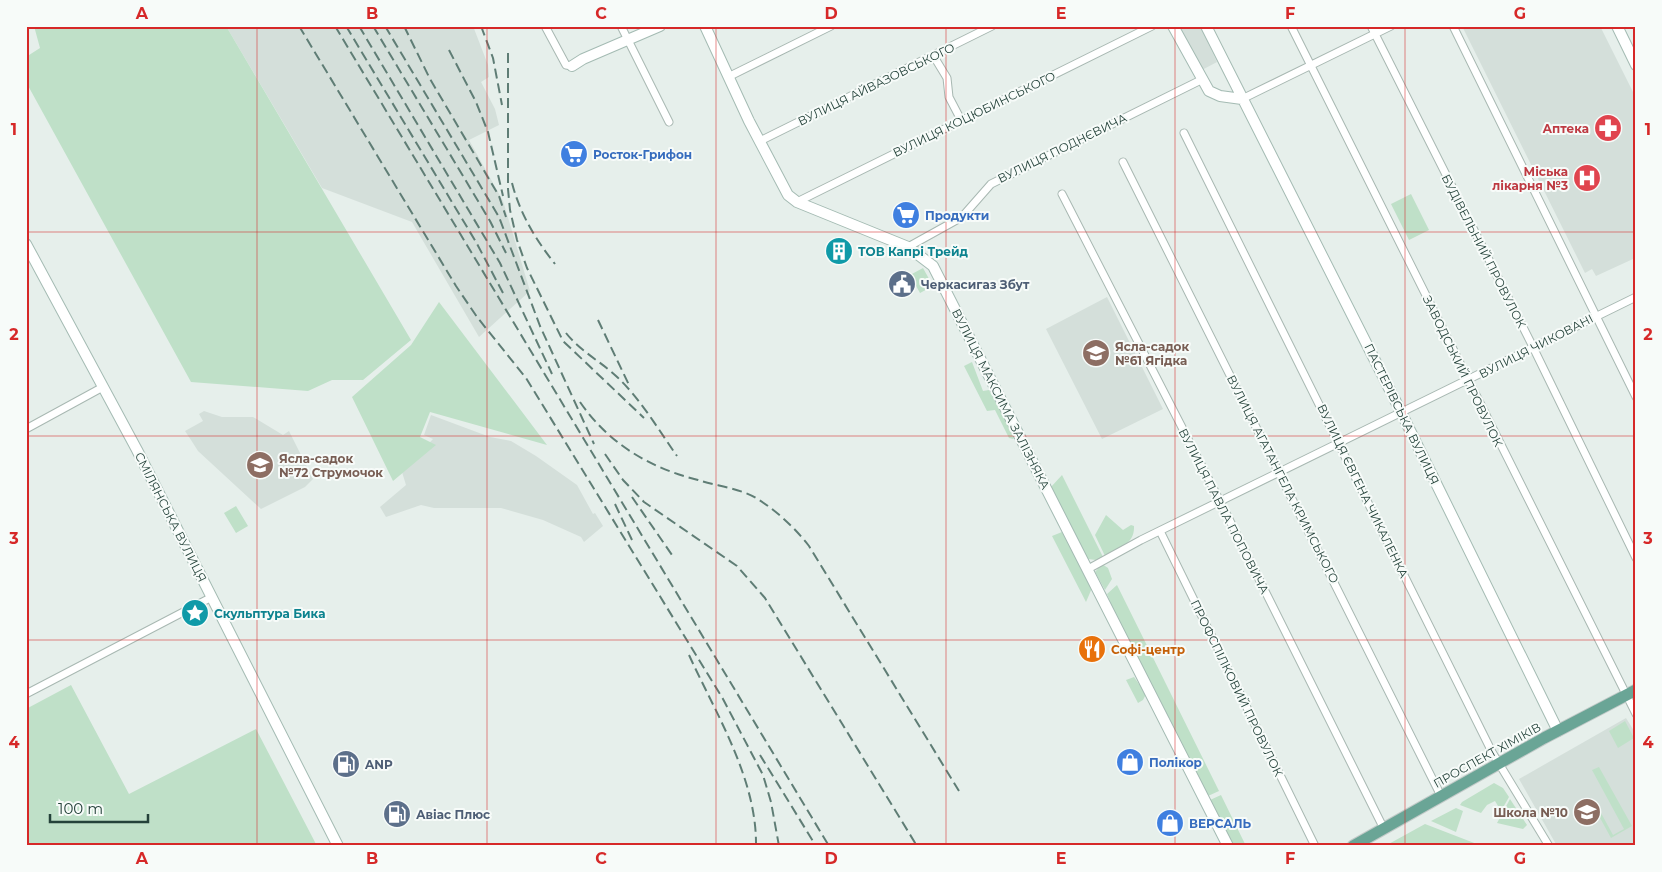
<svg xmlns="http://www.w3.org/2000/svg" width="1662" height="872" font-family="Montserrat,sans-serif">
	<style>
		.built { fill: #d4dfda }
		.green { fill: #bfe0c8 }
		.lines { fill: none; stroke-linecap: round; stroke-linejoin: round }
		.street-casing { stroke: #a8b8b2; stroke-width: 9 }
		.secondary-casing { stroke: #a4bbb3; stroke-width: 12 }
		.primary-casing { stroke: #c2cac8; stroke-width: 13 }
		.street { stroke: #fff; stroke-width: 7 }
		.secondary { stroke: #fff; stroke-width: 10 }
		.primary { stroke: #6aa596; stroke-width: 11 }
		.rail { stroke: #5f7d75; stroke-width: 2; stroke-dasharray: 10 5; stroke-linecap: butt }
		.grid { fill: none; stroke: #d62828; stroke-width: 1; stroke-opacity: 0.55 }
		.labels { text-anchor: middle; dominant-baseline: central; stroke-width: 4; stroke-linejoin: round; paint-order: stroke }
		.street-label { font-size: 12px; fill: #24423a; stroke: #f7fbf9 }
		.health-label { font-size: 12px; font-weight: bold; fill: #be3a42; stroke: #f7fbf9; text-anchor: end }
		.shop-label { font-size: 12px; font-weight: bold; fill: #366cbe; stroke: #f7fbf9; text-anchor: start }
		.culture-label { font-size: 12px; font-weight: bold; fill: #0d838f; stroke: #f7fbf9; text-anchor: start }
		.service-label { font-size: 12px; font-weight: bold; fill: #4e5e75; stroke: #f7fbf9; text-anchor: start }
		.education-label { font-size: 12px; font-weight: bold; fill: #785e54; stroke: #f7fbf9; text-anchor: start }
		.food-label { font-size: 12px; font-weight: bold; fill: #c56008; stroke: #f7fbf9; text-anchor: start }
		.neatline { fill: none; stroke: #d62828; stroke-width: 2 }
		.grid-label { font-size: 16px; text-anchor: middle; font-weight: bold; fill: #d62828 }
	</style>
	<rect width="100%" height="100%" fill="#e6efeb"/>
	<path class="built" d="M 226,26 L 473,26 L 488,65 L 489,77 L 481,82 L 495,109 L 499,125 L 469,140 L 503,201 L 530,291 L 479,337 L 412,222 L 322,188 Z
		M 1178,26 L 1200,26 L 1217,62 L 1200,71 Z
		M 1462,26 L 1600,26 L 1636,98 L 1636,263 L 1633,259 L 1596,276 L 1592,269 L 1585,273 Z
		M 1107,297 L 1163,409 L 1102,439 L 1046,329 Z
		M 204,411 L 222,417 L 253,417 L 283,435 L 289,431 L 313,479 L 305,487 L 261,509 L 198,451 L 191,440 L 185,431 L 203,421 L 199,414 Z
		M 431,415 L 490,437 L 511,441 L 536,456 L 577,485 L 593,514 L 595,513 L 603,526 L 584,542 L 581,537 L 543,520 L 501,508 L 434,508 L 421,505 L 386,517 L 380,507 L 406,485 L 402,472 L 433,439 L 424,435 Z
		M 1626,718 L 1636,734 L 1636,846 L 1557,846 L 1519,779 Z"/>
	<path class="green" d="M 34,26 L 226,26 L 411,340 L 363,380 L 332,380 L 308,391 L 191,382 L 26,82 L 26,57 L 40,48 Z
		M 1411,194 L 1429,230 L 1409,240 L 1391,204 Z
		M 923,268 L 933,286 L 920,293 L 910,275 Z
		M 439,302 L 547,445 L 430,412 L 420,437 L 436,445 L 393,481 L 352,397 L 411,345 Z
		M 972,362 L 983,391 L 989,390 L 997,405 L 1003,411 L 1015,437 L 1013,439 L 1009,438 L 995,410 L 987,411 L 964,366 Z
		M 1062,475 L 1103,557 L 1096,560 L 1088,559 L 1051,487 Z
		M 236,506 L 248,526 L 236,533 L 224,513 Z
		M 1106,515 L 1123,530 L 1131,525 L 1134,526 C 1135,544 1119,548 1105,556 L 1095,535 Z
		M 1062,532 L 1092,588 L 1086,602 L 1052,536 Z
		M 1102,564 L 1108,568 L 1112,579 L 1105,590 L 1095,572 Z
		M 1117,585 L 1219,791 L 1208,796 L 1117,618 L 1107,594 Z
		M 1134,677 L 1146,694 L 1143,700 L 1138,703 L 1126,680 Z
		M 71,685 L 129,794 L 256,729 L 317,846 L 26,846 L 26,709 Z
		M 1625,721 L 1634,738 L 1618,748 L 1609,731 Z
		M 1599,767 L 1632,826 L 1611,838 L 1599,816 L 1601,813 L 1613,835 L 1624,829 L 1592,770 Z
		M 1494,783 L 1503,788 L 1509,797 L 1501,811 L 1495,801 L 1487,805 L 1481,813 L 1460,805 L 1462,802 Z
		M 1221,795 L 1246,846 L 1233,846 L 1210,800 Z
		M 1510,799 L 1527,825 L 1523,829 L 1497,823 Z
		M 1456,808 L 1463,811 L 1456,832 L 1431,821 Z
		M 1425,824 L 1482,846 L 1420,846 L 1413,843 L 1412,846 L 1385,846 Z"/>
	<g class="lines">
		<g class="street-casing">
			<path id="street" d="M 545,26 L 566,65 L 572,66
				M 621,26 L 669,122
				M 1291,26 L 1636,714
				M 1371,26 L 1530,341 L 1636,558
				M 1453,26 L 1636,397
				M 933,55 L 947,78 L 949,97 L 961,120
				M 728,77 L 831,26
				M 1242,99 L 1391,26
				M 1184,133 L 1492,752 L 1549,846
				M 760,141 L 992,26
				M 1123,162 L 1441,796
				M 1062,194 L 1224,509 L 1384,829
				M 797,202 L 1152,26
				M 908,247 L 962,217 L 991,184 L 1201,80
				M 26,429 L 103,387
				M 1160,531 L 1315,846
				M 1088,569 L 1141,540 L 1636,297
				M 26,694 L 212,597"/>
		</g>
		<g class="secondary-casing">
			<path id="secondary" d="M 705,26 L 749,121 L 788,195 L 797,202 L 908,247 L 933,266 L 1228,846
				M 1173,26 L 1209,91 L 1220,96 L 1242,99
				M 1206,26 L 1398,406 L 1558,731
				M 1617,26 L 1636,65
				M 572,66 L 583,59 L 660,26
				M 26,244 L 137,450 L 338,846"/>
		</g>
		<g class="primary-casing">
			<path id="primary" d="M 1353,846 L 1544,738 L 1636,690"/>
		</g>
		<use href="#street" class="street"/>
		<use href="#secondary" class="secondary"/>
		<use href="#primary" class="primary"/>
		<path class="rail" d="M 299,26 L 456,286 L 477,317 L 526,378 L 723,699 L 763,775 L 771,802 L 779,846
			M 335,26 L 829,846
			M 346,26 L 476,242 L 503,293
			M 359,26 L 500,263 L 552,374
			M 373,26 L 490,221 L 506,253
			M 385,26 L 499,217 L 540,326 L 594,444
			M 404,26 L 430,79 L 499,196 L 506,217
			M 481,26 L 493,58 L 502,105
			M 449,50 L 476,102 L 488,132 L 503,196
			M 508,53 L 508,189 L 510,210 L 517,240 L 527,268 L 563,341 L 644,418
			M 512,183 C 520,214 536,240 555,264
			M 598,320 L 629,385
			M 566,333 C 580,351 600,361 616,376 C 640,398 658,429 677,456
			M 580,402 C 609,444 650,468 698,480 C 717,486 739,488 756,498 C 777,511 794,527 809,546 L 959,791
			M 605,454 L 623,480 L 644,502 L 737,566 L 765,598 L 917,846
			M 632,497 L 672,555
			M 615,504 L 632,540
			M 689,655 C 716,714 757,779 756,846
			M 760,755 L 816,846"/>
	</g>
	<path class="grid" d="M 257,26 L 257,846M 487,26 L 487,846M 716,26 L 716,846M 946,26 L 946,846M 1175,26 L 1175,846M 1405,26 L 1405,846M 26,232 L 1636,232M 26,436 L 1636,436M 26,640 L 1636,640"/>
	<defs>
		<g id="pharmacy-disc" transform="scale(1.4375)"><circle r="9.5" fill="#e0444e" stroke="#f7fbf9"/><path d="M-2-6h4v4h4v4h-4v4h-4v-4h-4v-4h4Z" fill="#fff"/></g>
		<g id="supermarket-disc" transform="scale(1.4375)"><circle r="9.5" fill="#3f7fe0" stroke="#f7fbf9"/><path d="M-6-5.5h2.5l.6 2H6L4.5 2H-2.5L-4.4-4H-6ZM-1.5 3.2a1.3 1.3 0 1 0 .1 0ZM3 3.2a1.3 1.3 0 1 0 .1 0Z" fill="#fff"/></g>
		<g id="hospital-disc" transform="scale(1.4375)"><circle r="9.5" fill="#e0444e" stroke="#f7fbf9"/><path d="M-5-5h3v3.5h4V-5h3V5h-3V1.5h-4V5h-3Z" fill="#fff"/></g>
		<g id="building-disc" transform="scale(1.4375)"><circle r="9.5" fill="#0f9aa8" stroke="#f7fbf9"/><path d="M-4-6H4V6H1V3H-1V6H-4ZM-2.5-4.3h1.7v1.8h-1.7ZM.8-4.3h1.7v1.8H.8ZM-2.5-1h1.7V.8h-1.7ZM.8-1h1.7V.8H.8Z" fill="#fff"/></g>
		<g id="civic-disc" transform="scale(1.4375)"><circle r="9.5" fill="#5c6f8a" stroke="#f7fbf9"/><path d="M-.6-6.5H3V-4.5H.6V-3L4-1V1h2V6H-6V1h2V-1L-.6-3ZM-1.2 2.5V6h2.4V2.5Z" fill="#fff"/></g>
		<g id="school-disc" transform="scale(1.4375)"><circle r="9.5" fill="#8d6e63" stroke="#f7fbf9"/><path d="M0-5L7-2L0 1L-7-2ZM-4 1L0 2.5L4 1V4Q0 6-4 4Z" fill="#fff"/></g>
		<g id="sight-disc" transform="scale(1.4375)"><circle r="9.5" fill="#0f9aa8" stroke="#f7fbf9"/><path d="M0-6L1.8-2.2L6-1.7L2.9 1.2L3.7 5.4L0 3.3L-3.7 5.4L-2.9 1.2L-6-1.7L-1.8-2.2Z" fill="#fff"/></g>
		<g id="restaurant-disc" transform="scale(1.4375)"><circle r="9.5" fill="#e8710a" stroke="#f7fbf9"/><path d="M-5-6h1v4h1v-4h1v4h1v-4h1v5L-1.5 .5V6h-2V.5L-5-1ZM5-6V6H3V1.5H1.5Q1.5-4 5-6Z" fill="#fff"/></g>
		<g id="shop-disc" transform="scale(1.4375)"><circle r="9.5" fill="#3f7fe0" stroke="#f7fbf9"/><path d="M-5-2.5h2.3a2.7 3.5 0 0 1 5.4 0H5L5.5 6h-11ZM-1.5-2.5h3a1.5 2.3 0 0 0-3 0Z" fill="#fff"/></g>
		<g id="fuel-disc" transform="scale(1.4375)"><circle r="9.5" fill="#5c6f8a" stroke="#f7fbf9"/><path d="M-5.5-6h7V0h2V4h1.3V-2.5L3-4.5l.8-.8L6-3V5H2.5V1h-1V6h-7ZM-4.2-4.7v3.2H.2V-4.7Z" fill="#fff"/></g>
	</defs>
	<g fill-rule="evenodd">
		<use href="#pharmacy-disc" x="1608" y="128"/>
		<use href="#supermarket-disc" x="574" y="154"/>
		<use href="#hospital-disc" x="1587" y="178"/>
		<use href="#supermarket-disc" x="906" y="215"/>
		<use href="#building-disc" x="839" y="251"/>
		<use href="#civic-disc" x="902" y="284"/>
		<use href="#school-disc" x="1096" y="353"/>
		<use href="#school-disc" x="260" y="465"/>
		<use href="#sight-disc" x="195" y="613"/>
		<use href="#restaurant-disc" x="1092" y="649"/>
		<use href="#shop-disc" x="1130" y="762"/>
		<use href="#fuel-disc" x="346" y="764"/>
		<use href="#school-disc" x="1587" y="812"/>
		<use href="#fuel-disc" x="397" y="814"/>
		<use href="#shop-disc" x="1170" y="823"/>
	</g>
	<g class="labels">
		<g class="street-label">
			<text transform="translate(876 84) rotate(-26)">ВУЛИЦЯ АЙВАЗОВСЬКОГО</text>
			<text transform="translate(974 114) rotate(-26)">ВУЛИЦЯ КОЦЮБИНСЬКОГО</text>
			<text transform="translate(1062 148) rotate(-26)">ВУЛИЦЯ ПОДНЄВИЧА</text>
			<text transform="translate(1484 251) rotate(63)">БУДІВЕЛЬНИЙ ПРОВУЛОК</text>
			<text transform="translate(1536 346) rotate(-27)">ВУЛИЦЯ ЧИКОВАНІ</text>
			<text transform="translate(1463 371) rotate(64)">ЗАВОДСЬКИЙ ПРОВУЛОК</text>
			<text transform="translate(1001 399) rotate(63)">ВУЛИЦЯ МАКСИМА ЗАЛІЗНЯКА</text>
			<text transform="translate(1402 414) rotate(64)">ПАСТЕРІВСЬКА ВУЛИЦЯ</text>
			<text transform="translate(1283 479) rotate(63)">ВУЛИЦЯ АГАТАНГЕЛА КРИМСЬКОГО</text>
			<text transform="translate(1363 491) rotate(64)">ВУЛИЦЯ ЄВГЕНА ЧИКАЛЕНКА</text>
			<text transform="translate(1224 511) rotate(63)">ВУЛИЦЯ ПАВЛА ПОПОВИЧА</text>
			<text transform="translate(171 517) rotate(63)">СМІЛЯНСЬКА ВУЛИЦЯ</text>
			<text transform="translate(1237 688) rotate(64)">ПРОФСПІЛКОВИЙ ПРОВУЛОК</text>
			<text transform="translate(1487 755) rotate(-29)">ПРОСПЕКТ ХІМІКІВ</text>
		</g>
		<g class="health-label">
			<text x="1589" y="128">Аптека</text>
			<text x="1568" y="171">Міська<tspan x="1568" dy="14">лікарня №3</tspan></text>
		</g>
		<g class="shop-label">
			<text x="593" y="154">Росток-Грифон</text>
			<text x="925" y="215">Продукти</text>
			<text x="1149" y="762">Полікор</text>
			<text x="1189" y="823">ВЕРСАЛЬ</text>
		</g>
		<g class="culture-label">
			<text x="858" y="251">ТОВ Капрі Трейд</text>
			<text x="214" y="613">Cкульптура Бика</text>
		</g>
		<g class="service-label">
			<text x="921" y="284">Черкасигаз Збут</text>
			<text x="365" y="764">ANP</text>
			<text x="416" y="814">Авіас Плюс</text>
		</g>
		<g class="education-label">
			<text x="1115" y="346">Ясла-садок<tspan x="1115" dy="14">№61 Ягідка</tspan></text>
			<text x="279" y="458">Ясла-садок<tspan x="279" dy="14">№72 Струмочок</tspan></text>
			<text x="1568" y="812" text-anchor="end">Школа №10</text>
		</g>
		<g class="food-label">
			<text x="1111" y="649">Софі-центр</text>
		</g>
	</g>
	<rect width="1662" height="872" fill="none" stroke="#f7fbf9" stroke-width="55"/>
	<path d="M50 814v8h98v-8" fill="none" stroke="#24423a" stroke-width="2.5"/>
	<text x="58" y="814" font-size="15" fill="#24423a" stroke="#f7fbf9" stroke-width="4" paint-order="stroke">100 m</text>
	<rect x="28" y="28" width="1606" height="816" class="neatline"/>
	<g class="grid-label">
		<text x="142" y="19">A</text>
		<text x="372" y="19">B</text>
		<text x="601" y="19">C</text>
		<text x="831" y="19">D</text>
		<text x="1061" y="19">E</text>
		<text x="1290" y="19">F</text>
		<text x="1520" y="19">G</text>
		<text x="14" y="135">1</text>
		<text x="1648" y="135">1</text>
		<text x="14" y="340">2</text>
		<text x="1648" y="340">2</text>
		<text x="14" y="544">3</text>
		<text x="1648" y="544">3</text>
		<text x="14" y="748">4</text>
		<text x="1648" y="748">4</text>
		<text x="142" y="864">A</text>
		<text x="372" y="864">B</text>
		<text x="601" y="864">C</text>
		<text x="831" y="864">D</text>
		<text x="1061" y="864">E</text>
		<text x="1290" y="864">F</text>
		<text x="1520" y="864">G</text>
	</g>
</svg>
